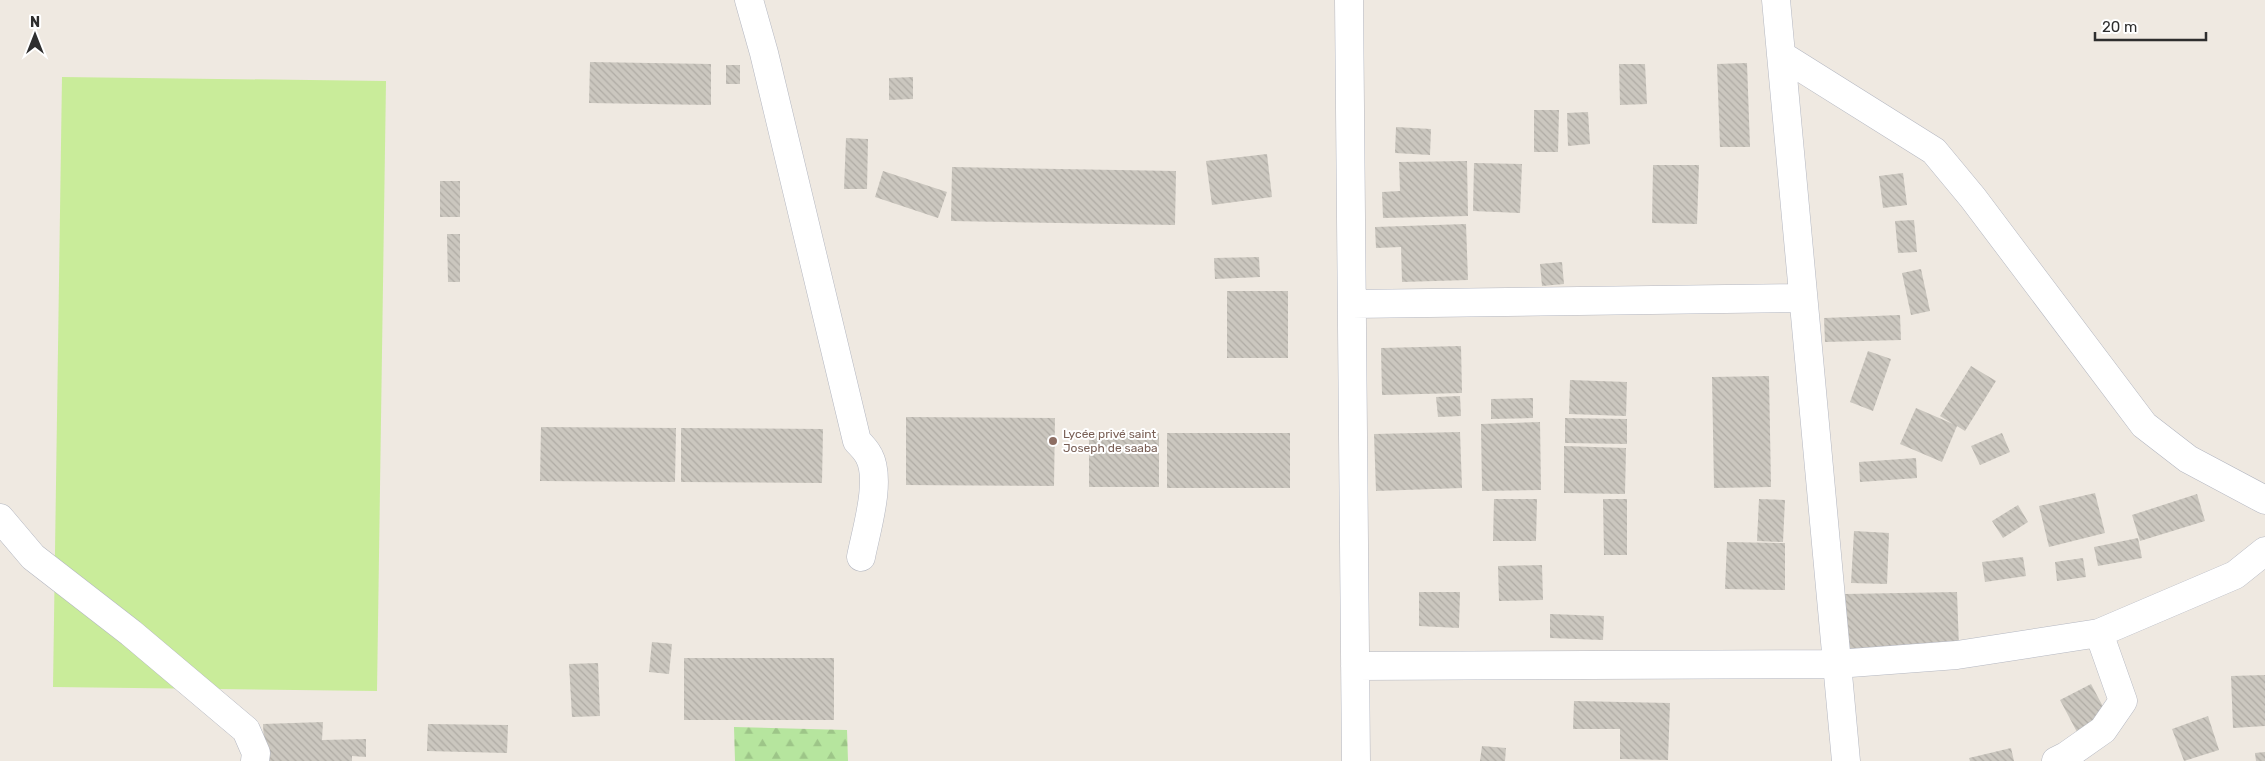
<svg xmlns="http://www.w3.org/2000/svg" width="2265" height="761" font-family="Rubik,sans-serif">
	<style>
		.forest { fill: url(#forest-firs) }
		.pitch { fill: #c9ec9a }
		.building { fill: url(#building-back-hatch) }
		.lines { fill: none; stroke-linecap: round; stroke-linejoin: round }
		.minor-casing { stroke: #b4b7c1; stroke-width: 29 }
		.minor { stroke: #fff; stroke-width: 28 }
		.education-dot { fill: #8d6e63; stroke: #fff; stroke-width: 2 }
		.labels { text-anchor: middle; dominant-baseline: central; stroke-width: 4; stroke-linejoin: round; paint-order: stroke }
		.education-label { font-size: 12px; fill: #785e54; stroke: #fff; text-anchor: start }
	</style>
	<defs>
		<pattern id="forest-firs" width="22" height="20" patternUnits="userSpaceOnUse" patternTransform="scale(1.25)"><rect width="22" height="20" fill="#b6e59e"/><path d="M5 1l3.5 6h-7zM16 11l3.5 6h-7z" fill="#9dc588"/></pattern>
		<pattern id="building-back-hatch" width="6" height="6" patternUnits="userSpaceOnUse" patternTransform="scale(1.25)"><rect width="6" height="6" fill="#cbc7bf"/><path d="M-1 5l2 2M0 0l6 6M5-1l2 2" fill="none" stroke="#afaba4"/></pattern>
	</defs>
	<rect width="100%" height="100%" fill="#efe9e1"/>
	<path class="forest" d="M 734,727 L 847,730 L 848,761 L 735,761 Z"/>
	<path class="pitch" d="M 62,77 L 386,81 L 377,691 L 53,687 Z"/>
	<path class="building" d="M 590,62 L 711,64 L 711,105 L 589,103 Z
		M 1747,63 L 1750,147 L 1720,147 L 1717,64 Z
		M 1619,64 L 1645,64 L 1647,104 L 1620,105 Z
		M 726,65 L 740,65 L 740,84 L 726,84 Z
		M 913,77 L 913,99 L 889,100 L 889,78 Z
		M 1534,110 L 1559,110 L 1558,152 L 1534,152 Z
		M 1588,112 L 1590,144 L 1568,146 L 1567,113 Z
		M 1396,127 L 1431,129 L 1430,155 L 1395,153 Z
		M 846,138 L 868,139 L 867,189 L 844,189 Z
		M 1267,154 L 1272,197 L 1212,205 L 1206,161 Z
		M 1467,161 L 1468,216 L 1383,218 L 1382,192 L 1400,191 L 1399,162 Z
		M 1474,163 L 1522,164 L 1520,213 L 1473,211 Z
		M 1653,165 L 1699,165 L 1697,224 L 1652,223 Z
		M 952,167 L 1176,171 L 1175,225 L 951,221 Z
		M 883,171 L 947,192 L 938,218 L 875,197 Z
		M 1903,173 L 1907,205 L 1883,208 L 1879,176 Z
		M 440,181 L 460,181 L 460,217 L 440,217 Z
		M 1914,220 L 1917,252 L 1898,253 L 1895,221 Z
		M 1466,224 L 1468,280 L 1402,282 L 1401,247 L 1376,248 L 1375,227 Z
		M 447,234 L 460,234 L 460,282 L 448,282 Z
		M 1259,257 L 1260,277 L 1215,279 L 1214,258 Z
		M 1562,262 L 1564,284 L 1542,286 L 1540,264 Z
		M 1921,269 L 1930,311 L 1911,315 L 1902,273 Z
		M 1227,291 L 1288,291 L 1288,358 L 1227,358 Z
		M 1900,315 L 1901,340 L 1825,342 L 1824,318 Z
		M 1461,346 L 1462,393 L 1382,395 L 1381,348 Z
		M 1868,351 L 1891,359 L 1873,411 L 1850,402 Z
		M 1971,366 L 1996,381 L 1965,431 L 1957,426 L 1942,462 L 1900,444 L 1916,408 L 1953,424 L 1940,416 Z
		M 1769,376 L 1771,487 L 1714,488 L 1712,377 Z
		M 1570,380 L 1627,382 L 1626,416 L 1569,414 Z
		M 1460,396 L 1461,416 L 1438,417 L 1436,397 Z
		M 1533,398 L 1533,418 L 1491,419 L 1491,399 Z
		M 906,417 L 1055,418 L 1054,486 L 906,485 Z
		M 1565,418 L 1627,419 L 1627,444 L 1565,443 Z
		M 1540,422 L 1541,490 L 1482,491 L 1481,424 Z
		M 541,427 L 676,428 L 675,482 L 540,481 Z
		M 681,428 L 823,429 L 822,483 L 681,482 Z
		M 1460,432 L 1462,488 L 1376,491 L 1374,434 Z
		M 1089,433 L 1159,433 L 1159,487 L 1089,487 Z
		M 1167,433 L 1290,433 L 1290,488 L 1167,488 Z
		M 2002,433 L 2010,452 L 1980,465 L 1971,446 Z
		M 1564,446 L 1626,448 L 1625,494 L 1564,493 Z
		M 1916,458 L 1917,478 L 1860,482 L 1859,462 Z
		M 2095,493 L 2105,533 L 2049,547 L 2039,506 Z
		M 2197,494 L 2205,521 L 2140,541 L 2132,515 Z
		M 1494,499 L 1537,499 L 1536,541 L 1493,541 Z
		M 1603,499 L 1627,499 L 1627,555 L 1604,555 Z
		M 1759,499 L 1785,500 L 1783,542 L 1757,541 Z
		M 2018,505 L 2028,522 L 2003,538 L 1992,521 Z
		M 1854,531 L 1889,533 L 1887,584 L 1851,583 Z
		M 2138,538 L 2142,558 L 2098,566 L 2094,547 Z
		M 1727,542 L 1785,543 L 1785,590 L 1725,589 Z
		M 2023,557 L 2026,576 L 1985,582 L 1982,562 Z
		M 2083,558 L 2086,577 L 2057,581 L 2055,562 Z
		M 1542,565 L 1543,600 L 1499,601 L 1498,566 Z
		M 1419,592 L 1460,592 L 1459,628 L 1419,626 Z
		M 1957,592 L 1959,648 L 1846,650 L 1845,594 Z
		M 1550,614 L 1604,616 L 1603,640 L 1550,638 Z
		M 652,642 L 672,644 L 669,674 L 649,672 Z
		M 684,658 L 834,658 L 834,720 L 684,720 Z
		M 598,663 L 600,716 L 572,717 L 569,664 Z
		M 2265,675 L 2265,726 L 2233,728 L 2231,676 Z
		M 2091,684 L 2108,716 L 2077,732 L 2060,700 Z
		M 1574,701 L 1670,703 L 1668,760 L 1620,759 L 1620,729 L 1573,729 Z
		M 2208,716 L 2219,750 L 2184,761 L 2172,729 Z
		M 323,722 L 322,740 L 366,739 L 366,757 L 352,756 L 352,761 L 265,761 L 263,724 Z
		M 428,724 L 508,725 L 507,753 L 427,751 Z
		M 1482,746 L 1506,748 L 1505,761 L 1480,761 Z
		M 2011,748 L 2014,761 L 1970,761 L 1969,758 Z
		M 2265,752 L 2265,761 L 2256,761 L 2255,753 Z"/>
	<g class="lines">
		<g class="minor-casing">
			<path id="minor" d="M 749,0 L 764,53 L 857,441 C 861,445 866,450 869,456 C 882,480 866,531 861,557
				M 1349,0 L 1356,761
				M 1776,0 L 1846,761
				M 1781,55 L 1934,151 L 1973,198 L 2144,425 L 2188,459 L 2265,500
				M 1352,304 L 1803,298
				M 0,518 L 33,557 L 131,633 L 246,730 L 256,753 L 255,761
				M 1355,666 L 1837,664 L 1957,655 L 2099,633 L 2235,575 L 2265,551
				M 2056,761 L 2066,756 L 2103,730 L 2123,701 L 2099,633"/>
		</g>
		<use href="#minor" class="minor"/>
	</g>
	<circle class="education-dot" cx="1053" cy="441" r="5"/>
	<g class="labels">
		<g class="education-label">
			<text x="1063" y="434">Lycée privé saint<tspan x="1063" dy="14">Joseph de saaba</tspan></text>
		</g>
	</g>
	<g transform="translate(35 35)" stroke="#ffffff" stroke-width="4" paint-order="stroke">
	<path d="M0-4L9 19L0 12L-9 19Z" fill="#2e2e2e"/>
	<text y="-8" font-size="14" font-weight="bold" text-anchor="middle" fill="#2e2e2e">N</text>
	</g>
	<path d="M2095 32v8h111v-8" fill="none" stroke="#2e2e2e" stroke-width="2.5"/>
	<text x="2102" y="32" font-size="15" fill="#2e2e2e" stroke="#ffffff" stroke-width="4" paint-order="stroke">20 m</text>
</svg>
